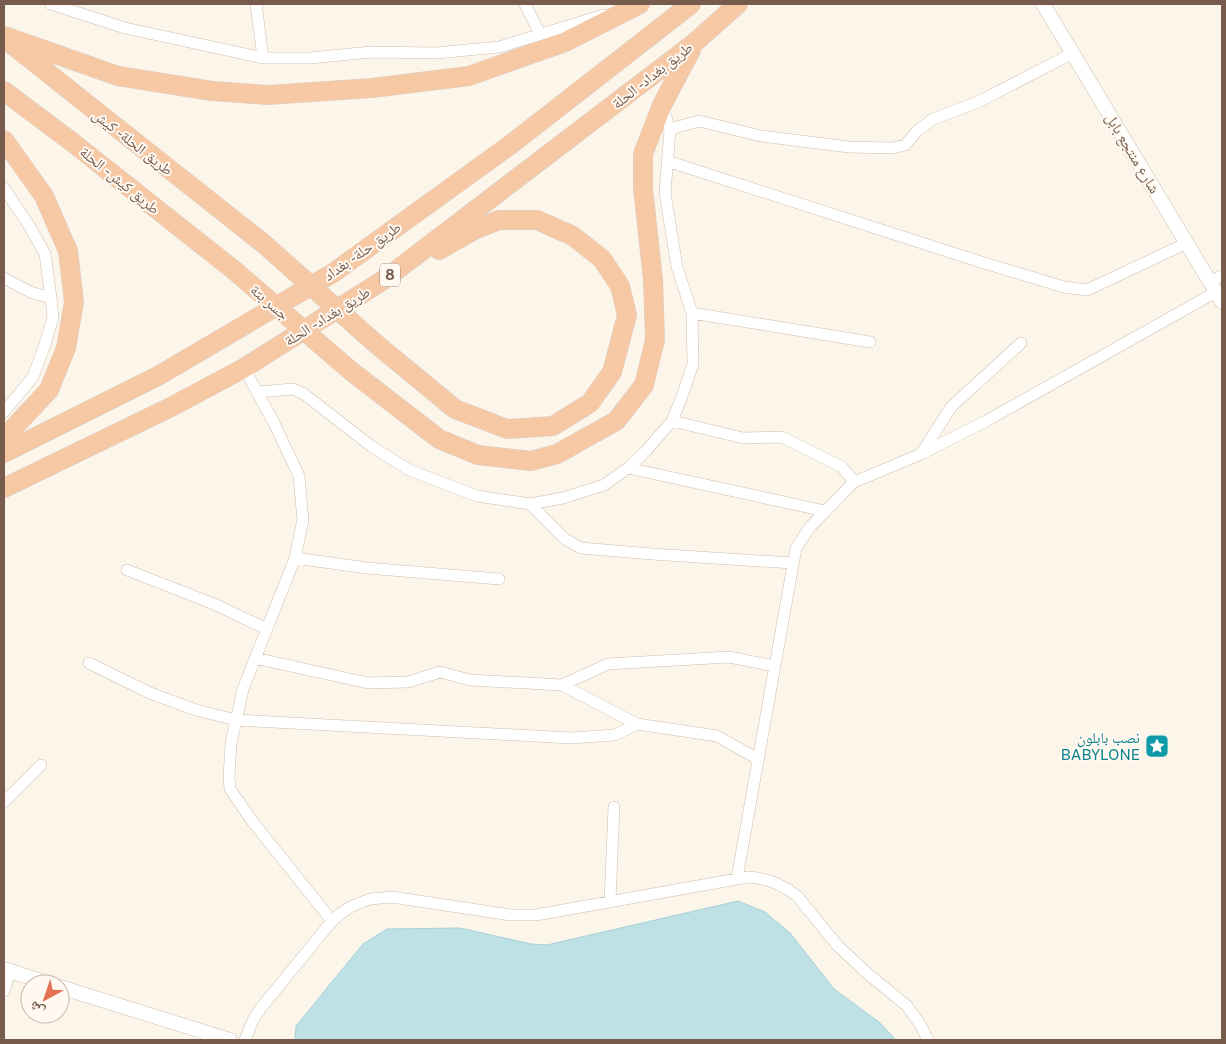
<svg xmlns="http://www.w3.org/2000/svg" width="1226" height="1044" font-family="'Public Sans','Noto Naskh Arabic',sans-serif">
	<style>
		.water { fill: #bee1e6; stroke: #a5d1d8 }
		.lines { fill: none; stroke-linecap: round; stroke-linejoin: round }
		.minor-casing { stroke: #cfbdaf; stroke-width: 12 }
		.tertiary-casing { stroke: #cfbdaf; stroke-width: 15 }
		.trunk-casing { stroke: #d9d1cd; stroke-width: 20 }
		.minor { stroke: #fff; stroke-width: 11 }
		.tertiary { stroke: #fff; stroke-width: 14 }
		.trunk { stroke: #f7c8a4; stroke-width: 19 }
		.trunk-bridge-casing { stroke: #d9d1cd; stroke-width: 20; stroke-linecap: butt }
		.trunk-bridge { stroke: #f7c8a4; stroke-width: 19 }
		.labels { text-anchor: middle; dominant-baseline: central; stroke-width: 4; stroke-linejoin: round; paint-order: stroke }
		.shield { fill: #fff9f1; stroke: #a08b7e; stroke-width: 1 }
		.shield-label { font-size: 14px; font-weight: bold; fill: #775c4d }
		.street-label { font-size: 15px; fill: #775c4d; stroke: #fff9f1 }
		.culture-label { font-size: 15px; fill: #0d838f; stroke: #fff9f1; text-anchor: end }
	</style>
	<rect width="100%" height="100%" fill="#fcf5ea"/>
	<path class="water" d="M 738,901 L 765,912 L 790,933 L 834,989 L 879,1022 L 896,1040 L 295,1040 L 296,1026 L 363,944 L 387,929 L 460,928 L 531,944 L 547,945 Z"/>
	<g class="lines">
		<g class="minor-casing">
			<path id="minor" d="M 51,4 L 125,28 L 263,58 L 310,58 L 371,52 L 436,53 L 499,47 L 604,15
				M 256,4 L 263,58
				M 525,4 L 540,34
				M 670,129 L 699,121 L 761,136 L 849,147 L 893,148 L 905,145 L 917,131 L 933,119 L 978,102 L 1073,53
				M 667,161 L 981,262 L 1064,287 L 1087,290 L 1187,243
				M 4,188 L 30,227 L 45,254 L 51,298 L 53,318 L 44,347 L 33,377 L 4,412
				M 4,278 L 30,292 L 51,298
				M 1210,281 L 1222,276
				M 692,313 L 870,342
				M 244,368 L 274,423 L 299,476 L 303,520 L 295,558 L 243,689 L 231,743 L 229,777 L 230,789 L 252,821 L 332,921
				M 258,392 L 293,389 L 304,394 L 371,446 L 409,470 L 477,496 L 530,504 L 563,498 L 604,485 L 628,468 L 645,452 L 672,421 L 681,399 L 693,364 L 692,313 L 677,267 L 665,193 L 670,129 L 662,106
				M 672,421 L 743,438 L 782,437 L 842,467 L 854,482
				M 921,454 L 951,407 L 1021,343
				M 628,468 L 825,511
				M 530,504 L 565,539 L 581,548 L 652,554 L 793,563
				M 295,558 L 367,568 L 499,579
				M 127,570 L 214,604 L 267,629
				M 255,658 L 368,683 L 408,682 L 440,672 L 470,680 L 562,685 L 637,724 L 717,736 L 758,759
				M 89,663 L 150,693 L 196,710 L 236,720 L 571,738 L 615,735 L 637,724
				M 562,685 L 608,664 L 729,657 L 774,666
				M 4,802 L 41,765
				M 737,878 L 796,548 L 810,527 L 854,482 L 921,454 L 988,420 L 1216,292
				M 610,901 L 614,807
				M 4,991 L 10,971
				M 245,1040 L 253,1020 L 260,1009 L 332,921 L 340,914 L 350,907 L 370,899 L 392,897 L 511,915 L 536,915 L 748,877 C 767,878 782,884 797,896 L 838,946 L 869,975 L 906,1005 L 920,1024 L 928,1040"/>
		</g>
		<g class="tertiary-casing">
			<path id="tertiary" d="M 1043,4 L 1222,302
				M 4,969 L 50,984
				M 60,987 L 230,1040"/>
		</g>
		<g class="trunk-casing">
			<path id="trunk" d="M 4,36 L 118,76 L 212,91 L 268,95 L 372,88 L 469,76 L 565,42 L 640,4
				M 10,43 L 264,244
				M 4,91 L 72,142 L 235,271
				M 4,140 L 44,196 L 68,251 L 74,302 L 66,348 L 49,390 L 4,438
				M 375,343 L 455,409 L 507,429 L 553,426 L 590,403 L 612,372 L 627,315 L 620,286 L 602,259 L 573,236 L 537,220 L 499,220 L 474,230 L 439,250
				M 351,371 L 439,439 L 478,455 L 531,461 L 557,454 L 616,421 L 644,385 L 655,340 L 653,280 L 643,188 L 643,154 L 662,105 L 691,50
				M 4,453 L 158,376 L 333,273 L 510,145 L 691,4
				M 4,488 L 171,407 L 244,368 L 385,279 L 693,44 L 738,4"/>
		</g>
		<use href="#minor" class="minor"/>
		<use href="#tertiary" class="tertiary"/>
		<use href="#trunk" class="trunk"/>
		<g class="trunk-bridge-casing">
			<path id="trunk-bridge" d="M 264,244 L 375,343
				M 235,271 L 351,371"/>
		</g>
		<use href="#trunk-bridge" class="trunk-bridge"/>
	</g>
	<defs>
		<g id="sight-square" transform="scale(1.25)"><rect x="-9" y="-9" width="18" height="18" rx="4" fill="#0f9aa8" stroke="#fff9f1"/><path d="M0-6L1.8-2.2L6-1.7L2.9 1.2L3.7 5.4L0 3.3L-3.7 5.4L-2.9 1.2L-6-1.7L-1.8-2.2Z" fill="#fff"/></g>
	</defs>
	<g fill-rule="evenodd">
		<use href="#sight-square" x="1157" y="746"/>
	</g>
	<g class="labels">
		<rect class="shield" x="380" y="263.5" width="20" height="23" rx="4"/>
		<g class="shield-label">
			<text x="390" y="275">8</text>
		</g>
		<g class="street-label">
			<text transform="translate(652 75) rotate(-38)">طريق بغداد - الحلة</text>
			<text transform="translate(133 142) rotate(38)">طريق الحلة - كيش</text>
			<text transform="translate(1133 153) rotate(59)">شارع منتجع بابل</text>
			<text transform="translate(120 180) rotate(39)">طريق كيش - الحلة</text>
			<text transform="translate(362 251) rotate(-35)">طريق حلة - بغداد</text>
			<text transform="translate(270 302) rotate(41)">جسر بتة</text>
			<text transform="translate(327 316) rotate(-32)">طريق بغداد - الحلة</text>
		</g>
		<g class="culture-label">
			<text x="1140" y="737">نصب بابلون<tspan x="1140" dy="17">BABYLONE</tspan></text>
		</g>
	</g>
	<rect width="1226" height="1044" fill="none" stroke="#775c4d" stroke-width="10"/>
	<g transform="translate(45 999) rotate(220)"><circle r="24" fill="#fff9f1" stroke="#c9baaf"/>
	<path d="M0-4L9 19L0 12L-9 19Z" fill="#e37153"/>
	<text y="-8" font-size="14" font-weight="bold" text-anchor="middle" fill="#775c4d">ش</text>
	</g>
</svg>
